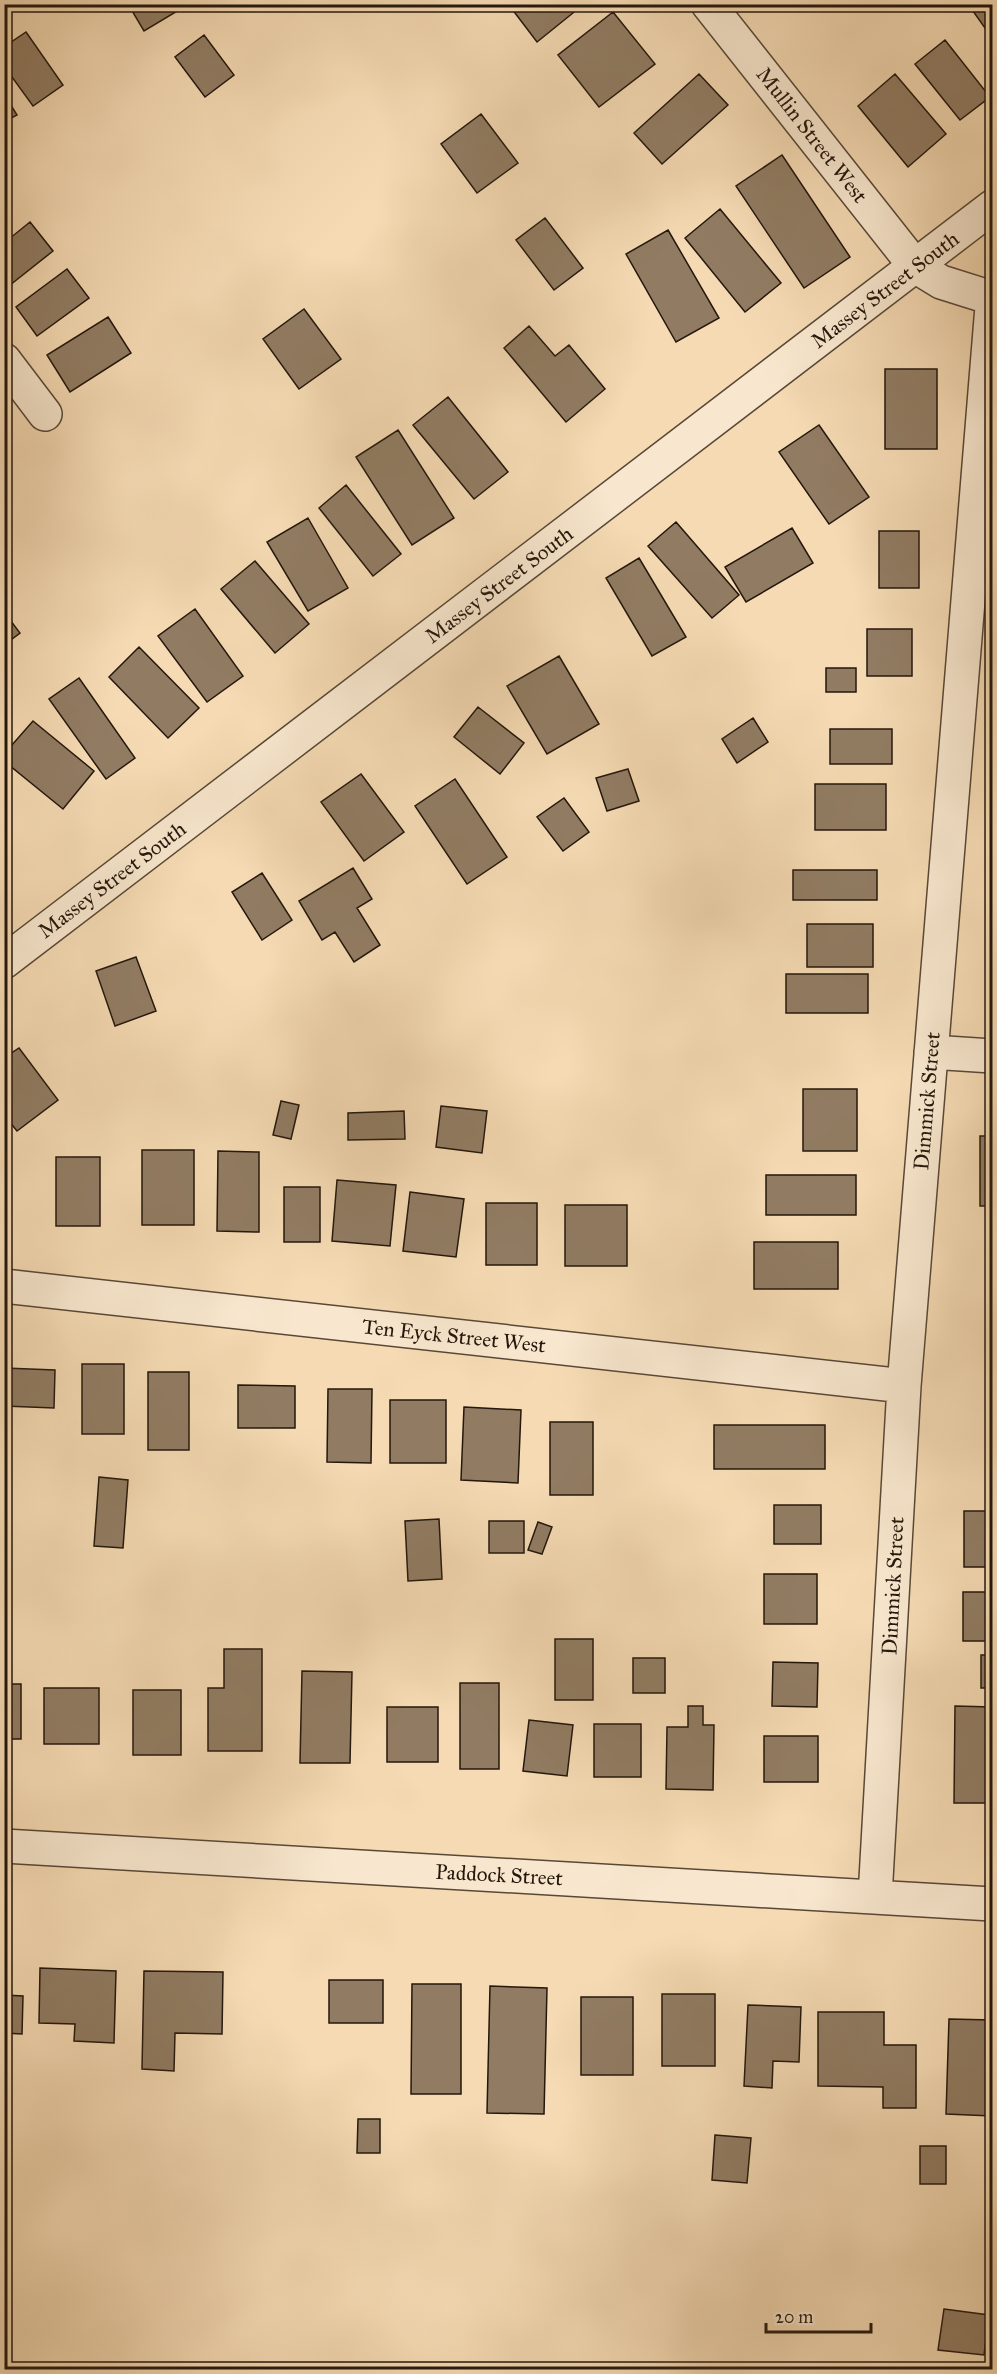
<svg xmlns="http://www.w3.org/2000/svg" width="997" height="2374" font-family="'IM FELL Great Primer',serif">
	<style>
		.building { fill: #917c63; stroke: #24170c; stroke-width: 1.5 }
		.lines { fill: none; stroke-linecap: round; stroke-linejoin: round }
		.minor-casing { stroke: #584836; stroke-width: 36 }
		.minor { stroke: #f8e7ce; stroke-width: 33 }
		.labels { text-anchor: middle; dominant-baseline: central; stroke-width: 4.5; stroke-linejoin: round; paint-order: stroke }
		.street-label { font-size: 21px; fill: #24170c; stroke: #f8e7ce }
	</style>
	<rect width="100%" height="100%" fill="#f5dab3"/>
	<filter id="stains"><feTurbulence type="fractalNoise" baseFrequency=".00333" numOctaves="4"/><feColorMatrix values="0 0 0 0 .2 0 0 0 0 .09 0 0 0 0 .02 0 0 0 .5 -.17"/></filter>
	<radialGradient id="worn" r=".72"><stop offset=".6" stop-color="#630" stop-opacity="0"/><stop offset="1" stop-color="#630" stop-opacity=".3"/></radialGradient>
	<path class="building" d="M 128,4 L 175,4 L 179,10 L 144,31 Z
		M 517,4 L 584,4 L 537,42 L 512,9 Z
		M 968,4 L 992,4 L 992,38 Z
		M 613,12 L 655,64 L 599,107 L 558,55 Z
		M 26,32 L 63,85 L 33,106 L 4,66 L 4,47 Z
		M 204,35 L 234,75 L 205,97 L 175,57 Z
		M 945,40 L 990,97 L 960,120 L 915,64 Z
		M 699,74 L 728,105 L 662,164 L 634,133 Z
		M 895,74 L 946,134 L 908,167 L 858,106 Z
		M 4,94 L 17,115 L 4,122 Z
		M 481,114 L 518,163 L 477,193 L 441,144 Z
		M 782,155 L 850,257 L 804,288 L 736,186 Z
		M 720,209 L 781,283 L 745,312 L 685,238 Z
		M 545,218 L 583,268 L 554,290 L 516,240 Z
		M 30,222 L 53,251 L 5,289 L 4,243 Z
		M 668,230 L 719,318 L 676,342 L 626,254 Z
		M 67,269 L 89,298 L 37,336 L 16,307 Z
		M 304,309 L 341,359 L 299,389 L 263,339 Z
		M 108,317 L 131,353 L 70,392 L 47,355 Z
		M 529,326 L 555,356 L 569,345 L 605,389 L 566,422 L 504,348 Z
		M 885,369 L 937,369 L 937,449 L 885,449 Z
		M 448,397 L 508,472 L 474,499 L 413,425 Z
		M 819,425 L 869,497 L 829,524 L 779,452 Z
		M 398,430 L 454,518 L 412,545 L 356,457 Z
		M 346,485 L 401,554 L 373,576 L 319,508 Z
		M 308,518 L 348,588 L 308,611 L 267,542 Z
		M 676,522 L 739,595 L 712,618 L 648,546 Z
		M 792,528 L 813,563 L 746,602 L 725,567 Z
		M 879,531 L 919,531 L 919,588 L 879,588 Z
		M 639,558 L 686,637 L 652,656 L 606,578 Z
		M 255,561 L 309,624 L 275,653 L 221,589 Z
		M 195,609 L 243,676 L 207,702 L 158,636 Z
		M 4,612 L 20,633 L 4,645 Z
		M 867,629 L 912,629 L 912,676 L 867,676 Z
		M 139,647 L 199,708 L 168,738 L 109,677 Z
		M 559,656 L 599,724 L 547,754 L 507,686 Z
		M 826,668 L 856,668 L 856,692 L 826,692 Z
		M 79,678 L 135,758 L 106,779 L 49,699 Z
		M 478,707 L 524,743 L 500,774 L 454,737 Z
		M 753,718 L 768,742 L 737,763 L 722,739 Z
		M 33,721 L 94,771 L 63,809 L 4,761 L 4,754 Z
		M 830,729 L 892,729 L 892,764 L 830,764 Z
		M 628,769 L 639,801 L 607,811 L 596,778 Z
		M 361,774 L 404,832 L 364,861 L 321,802 Z
		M 455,779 L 507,857 L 467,884 L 415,806 Z
		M 815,784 L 886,784 L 886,830 L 815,830 Z
		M 564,798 L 589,832 L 563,851 L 537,817 Z
		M 353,868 L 372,899 L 357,908 L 380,945 L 354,962 L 335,932 L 322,940 L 299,901 Z
		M 793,870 L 877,870 L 877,900 L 793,900 Z
		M 262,873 L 292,920 L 262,940 L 232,892 Z
		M 807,924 L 873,924 L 873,967 L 807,967 Z
		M 136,957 L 156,1011 L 115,1026 L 96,971 Z
		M 786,974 L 868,974 L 868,1013 L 786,1013 Z
		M 19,1048 L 58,1100 L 17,1131 L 4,1115 L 4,1058 Z
		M 803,1089 L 857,1089 L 857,1151 L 803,1151 Z
		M 281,1101 L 299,1105 L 291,1139 L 273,1135 Z
		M 441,1106 L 487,1111 L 482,1153 L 436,1147 Z
		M 404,1111 L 405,1139 L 348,1140 L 348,1113 Z
		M 980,1136 L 992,1136 L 992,1206 L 980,1206 Z
		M 142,1150 L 194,1150 L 194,1225 L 142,1225 Z
		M 218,1151 L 259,1152 L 259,1232 L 217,1231 Z
		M 56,1157 L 100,1157 L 100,1226 L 56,1226 Z
		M 766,1175 L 856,1175 L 856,1215 L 766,1215 Z
		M 337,1180 L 396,1185 L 390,1246 L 332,1241 Z
		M 284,1187 L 320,1187 L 320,1242 L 284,1242 Z
		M 410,1192 L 464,1199 L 456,1257 L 403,1251 Z
		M 486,1203 L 537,1203 L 537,1265 L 486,1265 Z
		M 565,1205 L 627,1205 L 627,1266 L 565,1266 Z
		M 754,1242 L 838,1242 L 838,1289 L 754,1289 Z
		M 986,1330 L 992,1330 L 992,1390 L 986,1390 Z
		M 82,1364 L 124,1364 L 124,1434 L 82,1434 Z
		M 4,1368 L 55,1370 L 54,1408 L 4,1406 Z
		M 148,1372 L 189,1372 L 189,1450 L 148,1450 Z
		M 238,1385 L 295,1386 L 295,1428 L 238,1428 Z
		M 328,1389 L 372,1389 L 371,1463 L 327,1462 Z
		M 390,1400 L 446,1400 L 446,1463 L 390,1463 Z
		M 464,1407 L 521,1410 L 518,1483 L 461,1480 Z
		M 550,1422 L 593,1422 L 593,1495 L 550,1495 Z
		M 714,1425 L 825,1425 L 825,1469 L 714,1469 Z
		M 986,1429 L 992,1429 L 992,1476 L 987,1476 Z
		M 99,1477 L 128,1480 L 123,1548 L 94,1546 Z
		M 774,1505 L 821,1505 L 821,1544 L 774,1544 Z
		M 964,1511 L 992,1511 L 992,1567 L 964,1567 Z
		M 439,1519 L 442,1579 L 408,1581 L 405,1521 Z
		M 489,1521 L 524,1521 L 524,1553 L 489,1553 Z
		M 538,1522 L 552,1527 L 542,1554 L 528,1550 Z
		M 764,1574 L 817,1574 L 817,1624 L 764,1624 Z
		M 963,1592 L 992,1592 L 992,1641 L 963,1641 Z
		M 555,1639 L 593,1639 L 593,1700 L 555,1700 Z
		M 224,1649 L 262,1649 L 262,1751 L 208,1751 L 208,1688 L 224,1688 Z
		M 981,1655 L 992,1655 L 992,1688 L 981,1688 Z
		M 633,1658 L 665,1658 L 665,1693 L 633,1693 Z
		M 773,1662 L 818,1663 L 817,1707 L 772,1706 Z
		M 302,1671 L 352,1672 L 350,1763 L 300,1763 Z
		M 460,1683 L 499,1683 L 499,1769 L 460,1769 Z
		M 4,1684 L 21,1684 L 21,1739 L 4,1739 Z
		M 44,1688 L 99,1688 L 99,1744 L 44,1744 Z
		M 133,1690 L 181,1690 L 181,1755 L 133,1755 Z
		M 688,1706 L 703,1706 L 703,1725 L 714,1725 L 713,1790 L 666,1789 L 667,1727 L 688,1727 Z
		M 955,1706 L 992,1707 L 992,1803 L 954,1803 Z
		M 387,1707 L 438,1707 L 438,1762 L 387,1762 Z
		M 529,1720 L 573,1725 L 567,1776 L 523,1771 Z
		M 594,1724 L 641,1724 L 641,1777 L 594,1777 Z
		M 764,1736 L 818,1736 L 818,1782 L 764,1782 Z
		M 40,1968 L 116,1971 L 114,2043 L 74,2041 L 75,2024 L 39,2023 Z
		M 144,1971 L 223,1972 L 222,2034 L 175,2033 L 174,2071 L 142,2069 Z
		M 329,1980 L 383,1980 L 383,2023 L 329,2023 Z
		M 412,1984 L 461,1984 L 461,2094 L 411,2094 Z
		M 490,1986 L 547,1988 L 544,2114 L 487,2113 Z
		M 662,1994 L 715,1994 L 715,2066 L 662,2066 Z
		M 4,1995 L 23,1996 L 22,2034 L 4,2033 Z
		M 581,1997 L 633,1997 L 633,2075 L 581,2075 Z
		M 748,2005 L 801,2007 L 799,2062 L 773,2061 L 772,2088 L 744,2086 Z
		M 818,2012 L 884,2012 L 884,2045 L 916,2045 L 916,2108 L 883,2108 L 883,2087 L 818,2086 Z
		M 949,2019 L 992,2020 L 992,2116 L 946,2114 Z
		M 358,2119 L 380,2119 L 380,2153 L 357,2153 Z
		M 715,2135 L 751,2138 L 747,2183 L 712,2180 Z
		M 920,2146 L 946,2146 L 946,2184 L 920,2184 Z
		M 944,2309 L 989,2315 L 984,2355 L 938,2350 Z"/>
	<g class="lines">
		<g class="minor-casing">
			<path id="minor" d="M 708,4 L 915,266 L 941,282 L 992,298
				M 4,360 L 45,414
				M 4,962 L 992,207
				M 931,1052 L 992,1056
				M 4,1286 L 904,1386
				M 4,1846 L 992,1904
				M 875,1897 L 904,1386 L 992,306"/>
		</g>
		<use href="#minor" class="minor"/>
	</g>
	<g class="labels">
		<g class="street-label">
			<text transform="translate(812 135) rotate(52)">Mullin Street West</text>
			<text transform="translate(885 290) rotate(-37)">Massey Street South</text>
			<text transform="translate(499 585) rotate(-37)">Massey Street South</text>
			<text transform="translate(112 880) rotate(-37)">Massey Street South</text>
			<text transform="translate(927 1101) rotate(-85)">Dimmick Street</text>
			<text transform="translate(454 1336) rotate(6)">Ten Eyck Street West</text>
			<text transform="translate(893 1586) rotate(-87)">Dimmick Street</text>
			<text transform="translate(499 1875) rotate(3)">Paddock Street</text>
		</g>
	</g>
	<rect width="997" height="2374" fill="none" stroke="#f5dab3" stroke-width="24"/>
	<rect x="6" y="6" width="985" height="2362" fill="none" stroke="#24170c" stroke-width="3"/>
	<rect x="12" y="12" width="973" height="2350" fill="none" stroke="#24170c" stroke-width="1.5"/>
	<path d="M766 2323v9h105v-9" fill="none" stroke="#24170c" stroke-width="3"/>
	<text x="775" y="2323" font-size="18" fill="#24170c" stroke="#f8e7ce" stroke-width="4.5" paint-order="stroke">20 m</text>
	<rect width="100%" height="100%" filter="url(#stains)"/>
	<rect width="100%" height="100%" fill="url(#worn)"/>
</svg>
